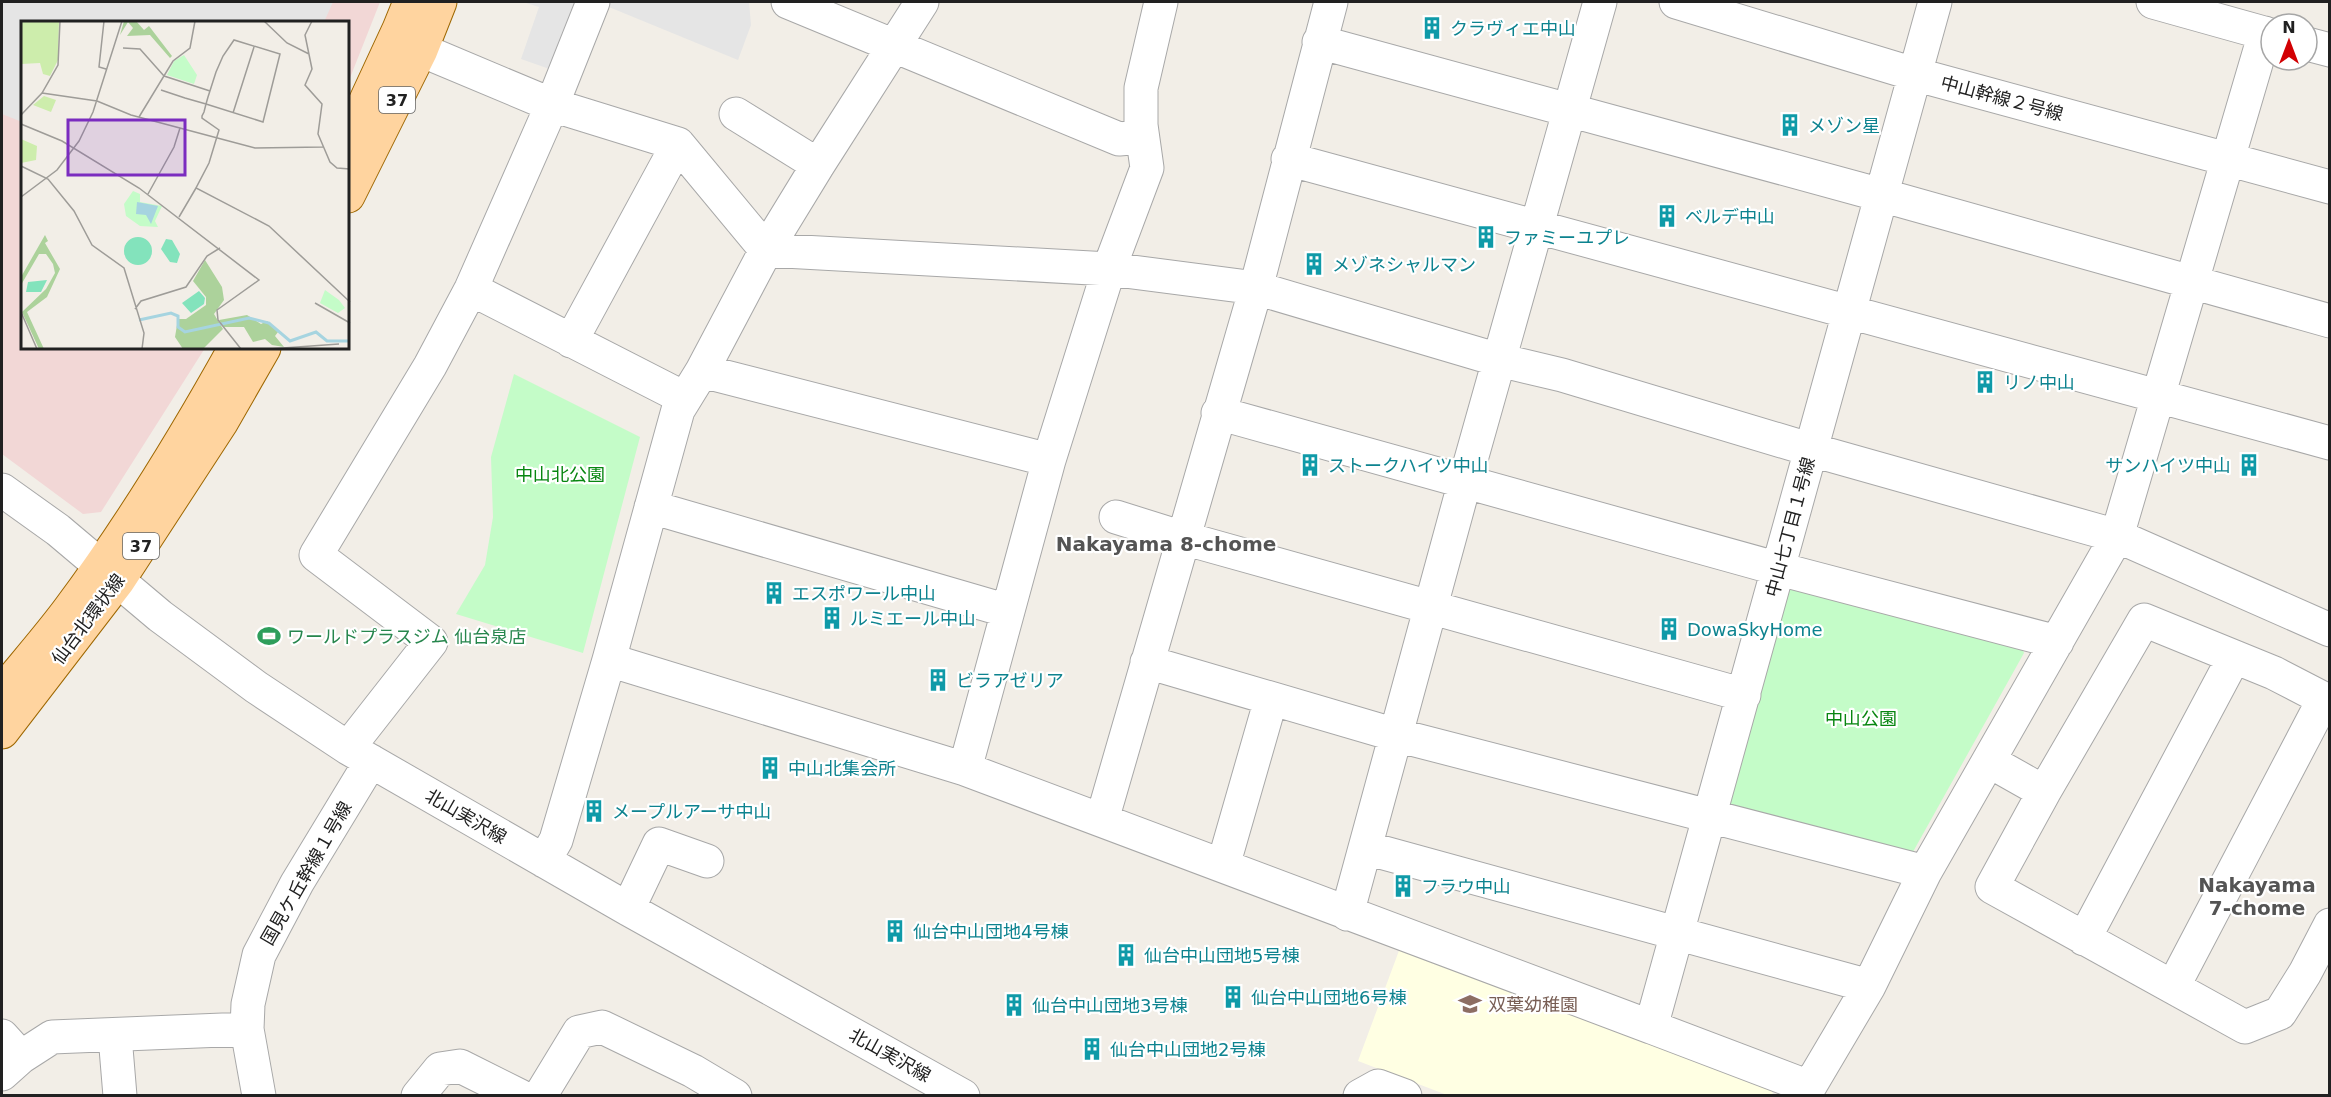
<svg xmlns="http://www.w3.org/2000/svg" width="2331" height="1097" font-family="'DejaVu Sans','Noto Sans JP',sans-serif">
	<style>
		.commercial { fill: #f2d7d6 }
		.education { fill: #ffffe3 }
		.park { fill: #c4fcc8 }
		.parking { fill: #e5e5e5 }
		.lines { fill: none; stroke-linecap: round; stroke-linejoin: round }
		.minor-casing { stroke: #a8a8a8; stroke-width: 35 }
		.major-casing { stroke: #9e6700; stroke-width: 35 }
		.minor { stroke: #fff; stroke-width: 33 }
		.major { stroke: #ffd49f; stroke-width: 33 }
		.labels { text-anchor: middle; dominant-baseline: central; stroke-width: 4.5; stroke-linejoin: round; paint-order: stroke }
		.shield { fill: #fff; stroke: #646464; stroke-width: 1.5 }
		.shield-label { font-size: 16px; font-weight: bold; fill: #212121 }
		.culture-label { font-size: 18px; fill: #0d838f; stroke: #fff; text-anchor: start }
		.street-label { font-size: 18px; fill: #212121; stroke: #fff }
		.park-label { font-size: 18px; fill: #078610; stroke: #fff }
		.leisure-label { font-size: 18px; fill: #27864d; stroke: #fff; text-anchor: start }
		.education-label { font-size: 18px; fill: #785e54; stroke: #fff; text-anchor: start }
		.neighbourhood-label { font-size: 20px; font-weight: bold; fill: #545454; stroke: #fff }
		.inset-river { fill: none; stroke: #a6d4e0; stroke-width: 3 }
		.inset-road { fill: none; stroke: #9e9c98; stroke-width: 1.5 }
		.view { fill: #7b2cbf; fill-opacity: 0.15; stroke: #7b2cbf; stroke-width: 3 }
		.inset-edge { fill: none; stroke: #212121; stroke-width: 3 }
	</style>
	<rect width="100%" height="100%" fill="#f2eee7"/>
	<path class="commercial" d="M 2,2 L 380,2 L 348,83 L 348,22 L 22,22 L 22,348 L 205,348 L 101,512 L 83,514 L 2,454 Z"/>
	<path class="education" d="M 1400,948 L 1769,1078 L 1773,1095 L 1447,1095 L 1358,1061 Z"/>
	<path class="park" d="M 514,374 L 640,437 L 583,653 L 456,614 L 485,565 L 493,517 L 491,457 Z
		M 1784,585 L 2022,648 L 2024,653 L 1909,859 L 1725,813 Z"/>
	<path class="parking" d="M 2,2 L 333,2 L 324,22 L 22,22 L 22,122 L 2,114 Z
		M 523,2 L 582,2 L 558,72 L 521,59 L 539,7 Z
		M 605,2 L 749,2 L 751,25 L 738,60 L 604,5 Z"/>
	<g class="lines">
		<g class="minor-casing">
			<path id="minor" d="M 788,2 L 1119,139 L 1142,137
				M 1676,2 L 1914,74 L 2330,187
				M 2153,2 L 2271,35
				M 1319,42 L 1881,195 L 2330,321
				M 2307,44 L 2330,50
				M 421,50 L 552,105 L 678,144 L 766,250 L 1109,269 L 1256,288 L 1499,360 L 1562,375 L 1812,450 L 2117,536 L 2330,630
				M 736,114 L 818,165
				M 1288,159 L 2330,443
				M 471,289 L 684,398
				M 571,341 L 678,144
				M 702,371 L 1049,460
				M 1218,413 L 1779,569 L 2057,642
				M 2,490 L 58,530 L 160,616 L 256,687 L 348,748 L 628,909 L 963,1096
				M 651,507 L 1008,611
				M 1116,517 L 1183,538 L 1744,695
				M 609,660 L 965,769 L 1651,1027
				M 1147,662 L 1396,735 L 1925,872
				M 2330,702 L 2274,673 L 2144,620 L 2044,792 L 1992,887 L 2245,1027 L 2280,1013 L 2305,973 L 2330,925
				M 348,748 L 431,642 L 316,555 L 430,366 L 471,289 L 552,105 L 593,2
				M 1989,761 L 2044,792
				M 965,769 L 1049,460 L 1109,269 L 1147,168 L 1141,125 L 1141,88 L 1161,2
				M 1102,820 L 1256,288 L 1331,2
				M 1366,848 L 1869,986
				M 544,861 L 556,840 L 609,660 L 678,410 L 702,371 L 766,250 L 818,165 L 922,2
				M 1223,866 L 1271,699
				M 628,909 L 659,844 L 707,861
				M 1347,914 L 1465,481 L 1600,2
				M 2084,939 L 2234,657
				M 2173,987 L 2324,699
				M 2,1036 L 21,1057
				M 115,1036 L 120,1096
				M 2,1074 L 21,1057 L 52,1037 L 247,1029
				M 1809,1087 L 1651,1027 L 1935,2
				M 259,1096 L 247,1029 L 248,1004 L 259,955 L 297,883 L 371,761
				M 418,1096 L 440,1069 L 460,1066 L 520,1096
				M 540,1096 L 579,1032 L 602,1027 L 693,1071 L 735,1096
				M 1360,1096 L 1378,1086 L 1405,1096
				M 1804,1096 L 1869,986 L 1925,872 L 2117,536 L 2265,33"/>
		</g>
		<g class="major-casing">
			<path id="major" d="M 348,139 L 399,29 L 410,2
				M 348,196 L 421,50 L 440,2
				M 2,692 C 24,665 47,639 68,611 C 130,528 185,438 235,348
				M 2,732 L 118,581 L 221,423 L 264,348"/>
		</g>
		<use href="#minor" class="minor"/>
		<use href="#major" class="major"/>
	</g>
	<defs>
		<g id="building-bare" transform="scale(1.8)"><path d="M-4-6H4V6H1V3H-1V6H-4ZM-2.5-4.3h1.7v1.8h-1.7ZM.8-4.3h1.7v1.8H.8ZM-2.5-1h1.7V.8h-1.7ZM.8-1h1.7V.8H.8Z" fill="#0f9aa8" stroke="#fff" stroke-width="2.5" paint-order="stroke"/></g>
		<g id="stadium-bare" transform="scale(1.8)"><path d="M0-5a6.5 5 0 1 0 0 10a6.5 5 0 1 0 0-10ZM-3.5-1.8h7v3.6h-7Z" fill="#2e9e5b" stroke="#fff" stroke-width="2.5" paint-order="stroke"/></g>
		<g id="school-bare" transform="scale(1.8)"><path d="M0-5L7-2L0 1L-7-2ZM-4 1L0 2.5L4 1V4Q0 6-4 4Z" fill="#8d6e63" stroke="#fff" stroke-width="2.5" paint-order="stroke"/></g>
	</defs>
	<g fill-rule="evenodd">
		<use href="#building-bare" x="1432" y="28"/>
		<use href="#building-bare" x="1790" y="125"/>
		<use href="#building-bare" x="1667" y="216"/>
		<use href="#building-bare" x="1486" y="237"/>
		<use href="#building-bare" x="1314" y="264"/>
		<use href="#building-bare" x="1985" y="382"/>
		<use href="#building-bare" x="1310" y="465"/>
		<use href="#building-bare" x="2249" y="465"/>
		<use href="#building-bare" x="774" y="593"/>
		<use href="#building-bare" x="832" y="618"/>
		<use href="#building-bare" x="1669" y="629"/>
		<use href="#stadium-bare" x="269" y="636"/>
		<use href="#building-bare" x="938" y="680"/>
		<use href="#building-bare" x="770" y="768"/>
		<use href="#building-bare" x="594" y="811"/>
		<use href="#building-bare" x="1403" y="886"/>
		<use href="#building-bare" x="895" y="931"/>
		<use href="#building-bare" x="1126" y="955"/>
		<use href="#building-bare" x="1233" y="997"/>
		<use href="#school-bare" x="1470" y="1004"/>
		<use href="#building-bare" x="1014" y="1005"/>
		<use href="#building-bare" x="1092" y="1049"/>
	</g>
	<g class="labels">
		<g class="shield">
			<rect x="379" y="87" width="36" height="26" rx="4.5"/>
			<rect x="123" y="533" width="36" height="26" rx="4.5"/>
		</g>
		<g class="shield-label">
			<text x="397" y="100">37</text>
			<text x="141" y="546">37</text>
		</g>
		<g class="culture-label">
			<text x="1450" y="28">クラヴィエ中山</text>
			<text x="1808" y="125">メゾン星</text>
			<text x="1685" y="216">ベルデ中山</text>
			<text x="1504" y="237">ファミーユプレ</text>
			<text x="1332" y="264">メゾネシャルマン</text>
			<text x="2003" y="382">リノ中山</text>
			<text x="1328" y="465">ストークハイツ中山</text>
			<text x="2231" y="465" text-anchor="end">サンハイツ中山</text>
			<text x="792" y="593">エスポワール中山</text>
			<text x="850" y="618">ルミエール中山</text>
			<text x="1687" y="629">DowaSkyHome</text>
			<text x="956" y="680">ビラアゼリア</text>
			<text x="788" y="768">中山北集会所</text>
			<text x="612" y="811">メープルアーサ中山</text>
			<text x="1421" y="886">フラウ中山</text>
			<text x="913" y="931">仙台中山団地4号棟</text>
			<text x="1144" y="955">仙台中山団地5号棟</text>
			<text x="1251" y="997">仙台中山団地6号棟</text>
			<text x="1032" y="1005">仙台中山団地3号棟</text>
			<text x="1110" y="1049">仙台中山団地2号棟</text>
		</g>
		<g class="street-label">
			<text transform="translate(2002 98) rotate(15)">中山幹線２号線</text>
			<text transform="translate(1790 527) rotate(-75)">中山七丁目１号線</text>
			<text transform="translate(88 619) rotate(-53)">仙台北環状線</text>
			<text transform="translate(466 816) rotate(30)">北山実沢線</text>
			<text transform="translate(306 873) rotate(-60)">国見ケ丘幹線１号線</text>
			<text transform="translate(890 1055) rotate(29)">北山実沢線</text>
		</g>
		<g class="park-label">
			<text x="560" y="474">中山北公園</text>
			<text x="1861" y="718">中山公園</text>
		</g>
		<g class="leisure-label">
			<text x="287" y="636">ワールドプラスジム 仙台泉店</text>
		</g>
		<g class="education-label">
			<text x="1488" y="1004">双葉幼稚園</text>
		</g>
		<g class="neighbourhood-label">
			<text x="1166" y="544">Nakayama 8-chome</text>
			<text x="2257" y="885">Nakayama<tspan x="2257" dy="23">7-chome</tspan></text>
		</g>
	</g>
	<g transform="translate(21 21)">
		<rect width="328" height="328" fill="#f2eee7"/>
		<path d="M 0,0 L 38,0 L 37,39 L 29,55 L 22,53 L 19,42 L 0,43 ZM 23,75 L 35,79 L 30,91 L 12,84 ZM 0,118 L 16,125 L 15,139 L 0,142 Z" fill="#cdedac"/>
		<path d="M 103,0 L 115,0 L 123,9 L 128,5 L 151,35 L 149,37 L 129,14 L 106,15 L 112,7 L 107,1 L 99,14 ZM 24,214 L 27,220 L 24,222 L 39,248 L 26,276 L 6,291 L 23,328 L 18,328 L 1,291 L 25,268 L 34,252 L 32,243 L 25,233 L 18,233 L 0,264 L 0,256 ZM 184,239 L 201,266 L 203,279 L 193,293 L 202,308 L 182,328 L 162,328 L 154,316 L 157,298 L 165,298 L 185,284 L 185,276 L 172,260 ZM 226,294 L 240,303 L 246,300 L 252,305 L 257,311 L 254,315 L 263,326 L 251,324 L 244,318 L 232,321 L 223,306 L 203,306 L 198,299 Z" fill="#acd29b"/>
		<path d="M 163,34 L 176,54 L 173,63 L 146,54 L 153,40 ZM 112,170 L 119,173 L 119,181 L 141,185 L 134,200 L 137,206 L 119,205 L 105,195 L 103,183 ZM 304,269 L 318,279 L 324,287 L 317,292 L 299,282 Z" fill="#c4fcc8"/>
		<path d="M103 230a14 14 0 1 1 28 0a14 14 0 1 1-28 0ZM 145,218 L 151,219 L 159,233 L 156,242 L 149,241 L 140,228 ZM 26,259 L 20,271 L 5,271 L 7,261 ZM 178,270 L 184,277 L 183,283 L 170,292 L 161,282 Z" fill="#83e3bc"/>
		<path d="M 116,181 L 137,185 L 130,203 L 125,194 L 115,193 Z" fill="#a6d4e0"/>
		<path class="inset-river" d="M 118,299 L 150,292 L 157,295 L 157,306 L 164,311 L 228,297 L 248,302 L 269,320 L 295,311 L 306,320 L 329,320"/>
		<path class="inset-road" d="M 83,0 L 78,46 L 85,48M 243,0 L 266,22 L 288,33M 291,0 L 284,14 L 291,48 L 284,64 L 301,83 L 297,113 L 309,141 L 316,147 L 329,148M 102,27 L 119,28 L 143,55M 143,55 L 189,70M 140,69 L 164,77 L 185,83 L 242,101 L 259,33 L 213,19 L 202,35 L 195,51 L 187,76 L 185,83 L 183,91 L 181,95 L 181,97 L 198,109 L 188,142 L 175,167 L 248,205 L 329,281M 21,72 L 76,80 L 110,94 L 234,127 L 302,126M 212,92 L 233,26M 0,94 L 21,72 L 37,44 L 39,0M 118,96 L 152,40 L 169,27 L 174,0M 0,103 L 41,120 L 118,167 L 238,259 L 196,289 L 197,299 L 220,328M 0,145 L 27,158 L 53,190 L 71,224 L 103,247 L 123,312 L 121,328M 127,173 L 153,126 L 159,107M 0,176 L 36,149 L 58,120 L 72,91 L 101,0M 158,196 L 175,167M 294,282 L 329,302M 114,288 L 120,280 L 165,266 L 186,235 L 199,227M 0,291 L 16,328M 248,328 L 318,323"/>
		<path class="view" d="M 47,99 L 164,99 L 164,154 L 47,154 Z"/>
		<rect width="328" height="328" class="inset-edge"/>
	</g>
	<rect width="2331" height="1097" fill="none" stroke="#212121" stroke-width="6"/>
	<g transform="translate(2289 42)"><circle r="28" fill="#ffffff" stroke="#a6a6a6" stroke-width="1.5"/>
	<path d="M0-4.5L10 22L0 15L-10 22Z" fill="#d20003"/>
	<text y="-9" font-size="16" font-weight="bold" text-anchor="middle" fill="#212121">N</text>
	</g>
</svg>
